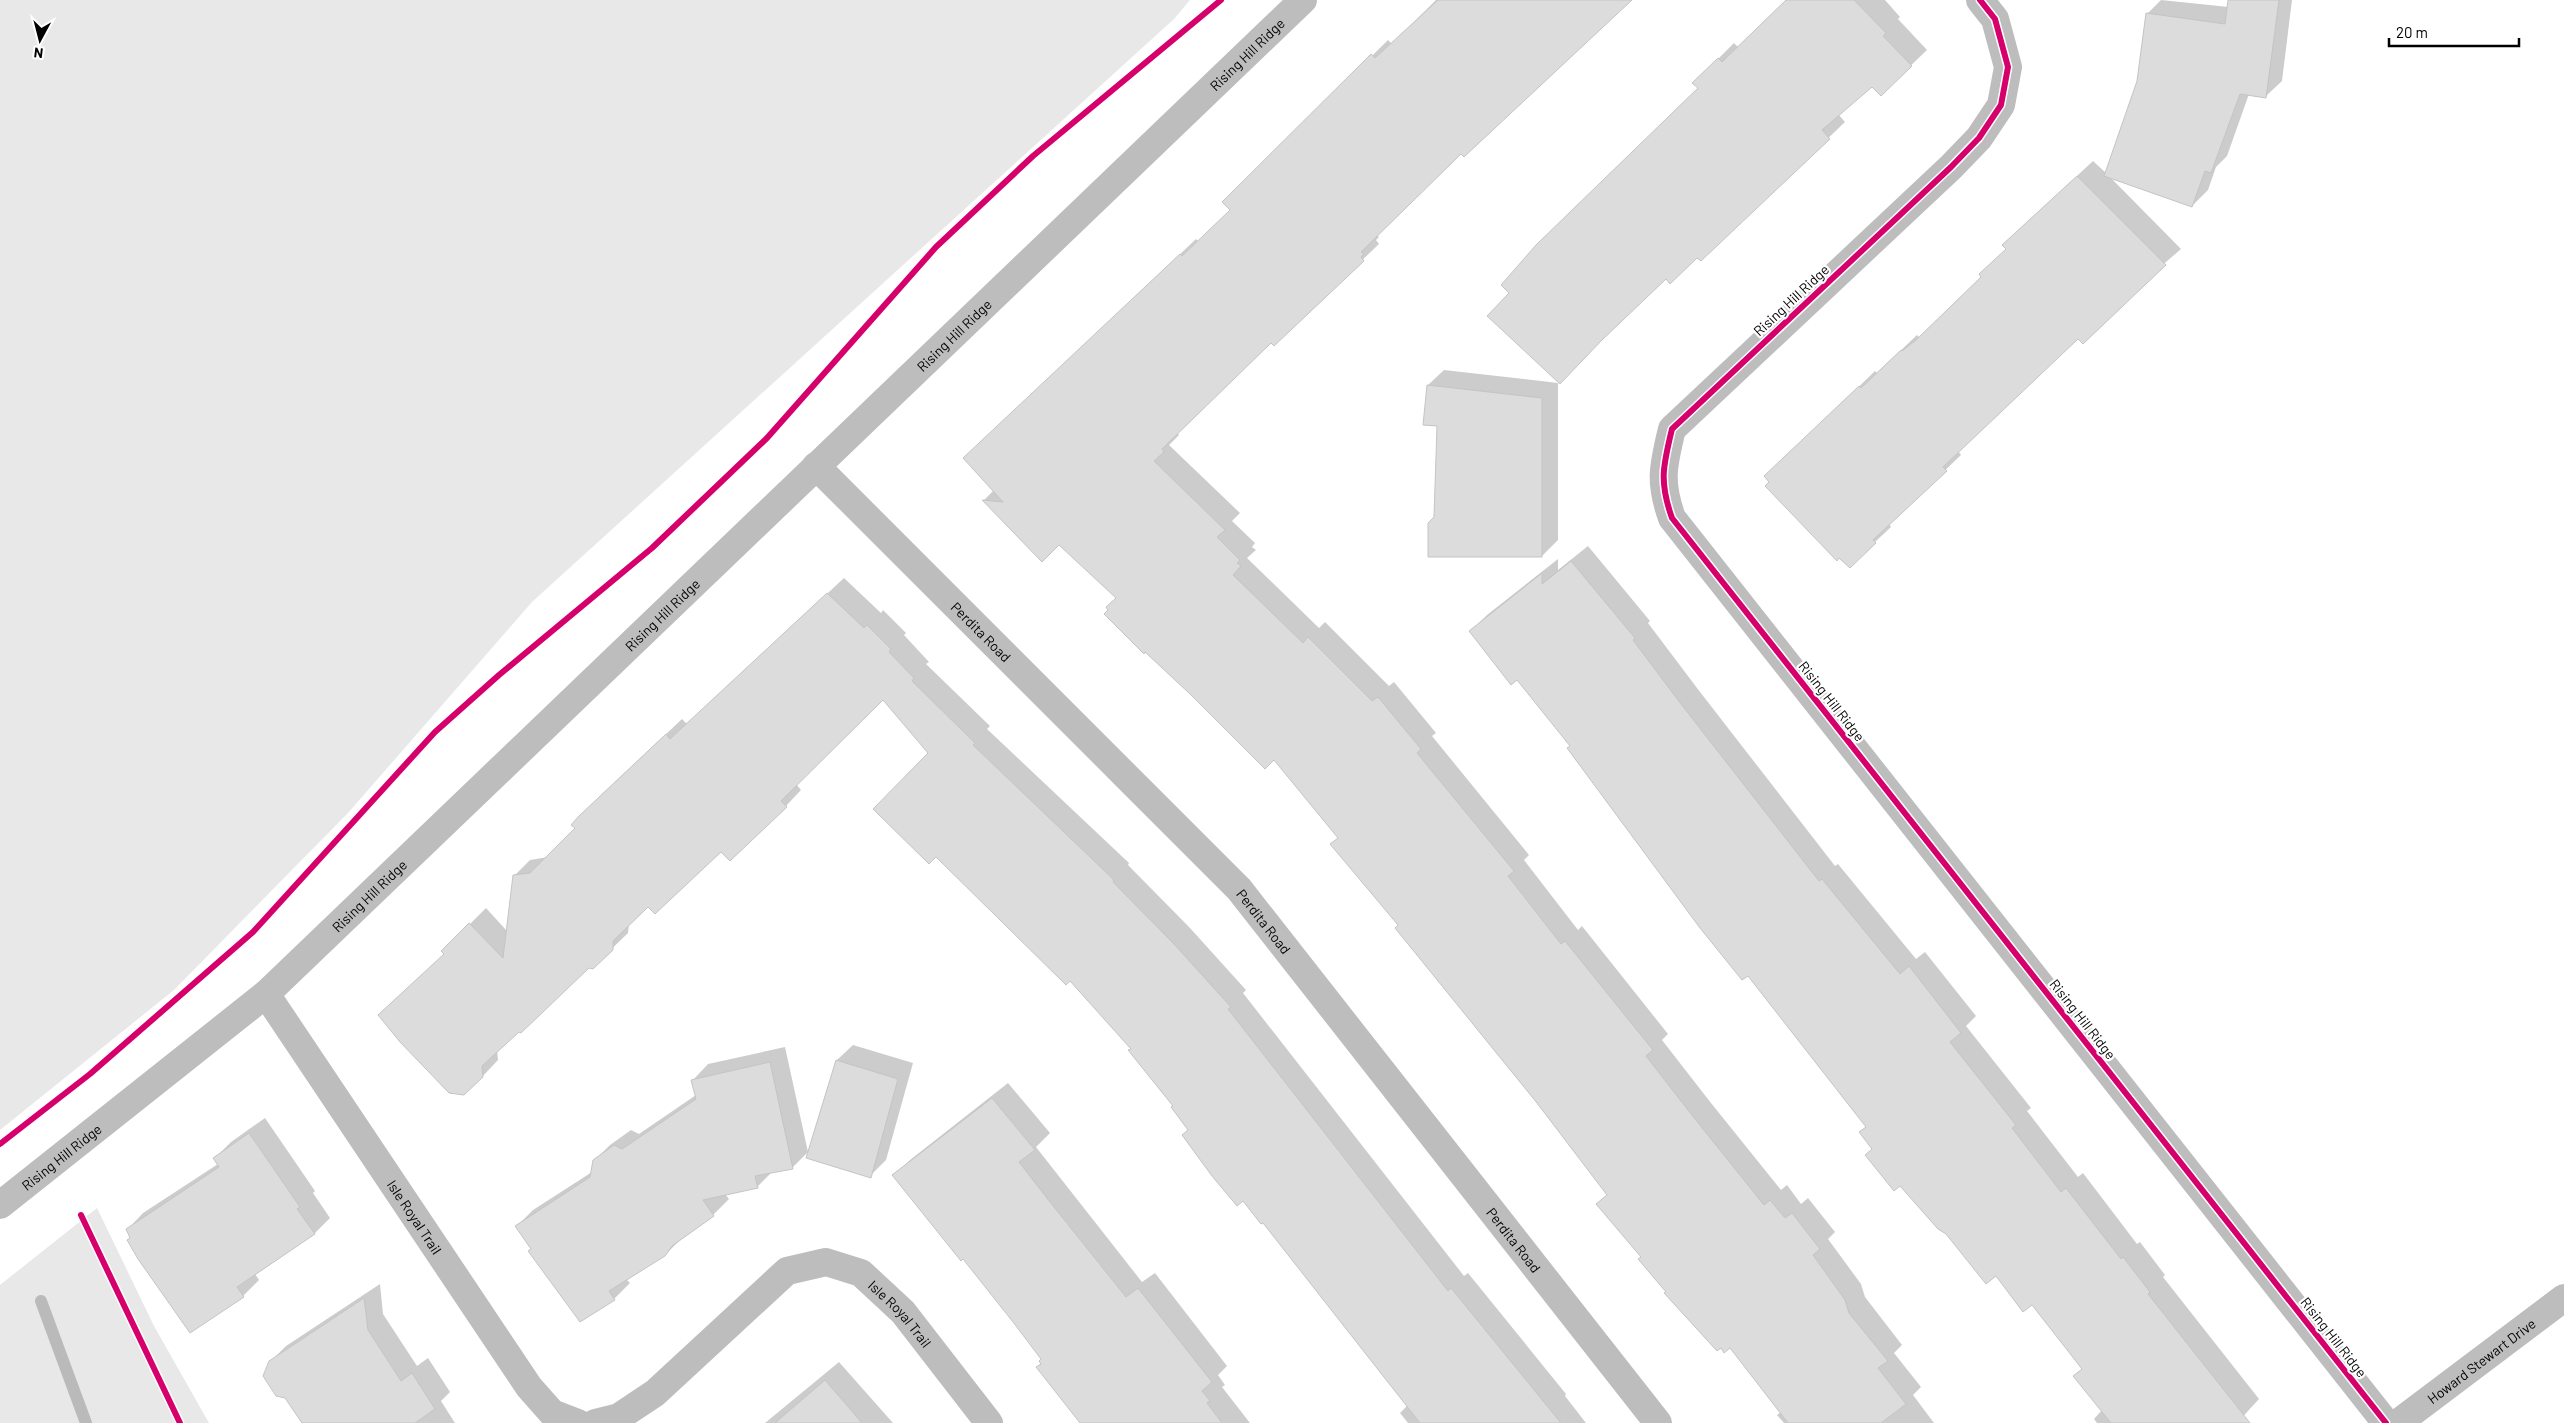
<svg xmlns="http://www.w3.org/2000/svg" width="2564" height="1423" font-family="Barlow,sans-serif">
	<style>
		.green { fill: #e8e8e8 }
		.shadow { fill: #0003 }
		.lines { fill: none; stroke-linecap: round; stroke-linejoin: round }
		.stream { stroke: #bababa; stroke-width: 12 }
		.building { fill: #dcdcdc; stroke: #c4c4c4 }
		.minor { stroke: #bdbdbd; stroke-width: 28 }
		.cycleway-casing { stroke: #fff; stroke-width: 9 }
		.cycleway { stroke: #d6006c; stroke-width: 6 }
		.labels { text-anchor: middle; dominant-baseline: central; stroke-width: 4.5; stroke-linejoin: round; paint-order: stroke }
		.street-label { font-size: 14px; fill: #000; stroke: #fff }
	</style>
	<rect width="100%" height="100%" fill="#fff"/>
	<path class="green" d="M 0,0 L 1190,0 L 1174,19 L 532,602 L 348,813 L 174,990 L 0,1130 Z
		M 97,1208 L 154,1326 L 209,1423 L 0,1423 L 0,1285 Z"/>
	<path class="shadow" d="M 1436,0 L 1630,0 L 1461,152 L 1376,235 L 1379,237 L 1376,240 L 1379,244 L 1274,344 L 1271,341 L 1177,433 L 1179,435 L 1169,445 L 1240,513 L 1232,521 L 1255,543 L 1252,547 L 1256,550 L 1247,558 L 1319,628 L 1325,622 L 1389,686 L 1394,682 L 1436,733 L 1432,736 L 1529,855 L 1524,860 L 1578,930 L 1582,926 L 1668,1034 L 1662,1040 L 1711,1103 L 1781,1190 L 1787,1185 L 1801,1204 L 1808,1198 L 1835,1232 L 1828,1239 L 1861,1284 L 1865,1297 L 1902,1345 L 1894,1353 L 1921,1387 L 1913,1395 L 1934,1423 L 1784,1423 L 1777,1415 L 1781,1412 L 1730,1347 L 1667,1292 L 1642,1257 L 1597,1204 L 1608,1194 L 1400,925 L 1332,844 L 1339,837 L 1274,758 L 1118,598 L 1059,544 L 1042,560 L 984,500 L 994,490 L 981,443 L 1196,239 L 1199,242 L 1231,210 L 1224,202 L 1388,40 L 1392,44 Z
		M 1787,0 L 1885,0 L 1900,17 L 1898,19 L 1927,50 L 1881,94 L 1872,85 L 1838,114 L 1845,122 L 1701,260 L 1700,88 L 1710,67 L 1734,43 L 1739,48 Z
		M 2161,0 L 2229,7 L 2229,0 L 2292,0 L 2282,81 L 2266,96 L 2249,94 L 2227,156 L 2216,167 L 2208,190 L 2192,206 L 2109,176 L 2181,249 L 2078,338 L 1958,451 L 1961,455 L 1889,524 L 1891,527 L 1875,542 L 1782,461 L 1875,371 L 1877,373 L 1917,335 L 1919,337 L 1933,324 L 1983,276 L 2007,249 L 2020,229 L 2093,161 L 2106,173 L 2138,81 L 2147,14 Z
		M 1444,370 L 1558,383 L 1558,540 L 1542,556 L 1435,517 L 1438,425 L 1428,385 Z
		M 1588,546 L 1650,621 L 1648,623 L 1697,688 L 1835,866 L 1838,864 L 1916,959 L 1925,952 L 1976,1016 L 1966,1026 L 2031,1108 L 2027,1111 L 2078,1177 L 2083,1173 L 2137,1244 L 2140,1242 L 2165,1275 L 2163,1277 L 2259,1399 L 2237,1423 L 2097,1423 L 2094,1419 L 2102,1410 L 2083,1368 L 2032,1303 L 1947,1233 L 1873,1148 L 1860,1132 L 1867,1126 L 1571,746 L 1517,678 L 1471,631 L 1487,615 L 1558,559 L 1558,570 Z
		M 844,578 L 881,613 L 883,610 L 906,633 L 904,635 L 929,662 L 926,664 L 990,726 L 987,729 L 1129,863 L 1128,865 L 1190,928 L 1246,990 L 1243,993 L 1464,1276 L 1468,1273 L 1566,1394 L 1565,1396 L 1586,1423 L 1408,1423 L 1400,1413 L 1408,1405 L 1190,1129 L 930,753 L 883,698 L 796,784 L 801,790 L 786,806 L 721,850 L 648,905 L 629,924 L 628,933 L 593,967 L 589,967 L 497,1050 L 498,1060 L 482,1077 L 443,951 L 486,908 L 507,931 L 514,876 L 530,860 L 548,857 L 577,828 L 596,800 L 682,719 L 687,724 Z
		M 853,1045 L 913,1063 L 886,1160 L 870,1176 L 837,1060 Z
		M 785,1047 L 808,1152 L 792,1168 L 773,1171 L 757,1187 L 725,1194 L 729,1199 L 713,1215 L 681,1239 L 665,1255 L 626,1279 L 630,1283 L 614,1299 L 532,1249 L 517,1226 L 533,1210 L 592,1172 L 594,1161 L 610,1145 L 631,1130 L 639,1134 L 696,1095 L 693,1080 L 708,1064 Z
		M 1008,1083 L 1050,1133 L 1036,1147 L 1142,1282 L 1155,1273 L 1227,1366 L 1218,1375 L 1225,1385 L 1222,1387 L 1250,1423 L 1081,1423 L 1038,1367 L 1043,1359 L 963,1257 L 894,1176 L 910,1160 Z
		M 265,1118 L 315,1191 L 313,1193 L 330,1218 L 314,1234 L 255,1274 L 259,1280 L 243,1296 L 190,1332 L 128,1229 L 143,1213 L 218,1164 L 215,1158 L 231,1142 Z
		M 380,1284 L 383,1314 L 417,1366 L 428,1358 L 450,1392 L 441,1401 L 455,1423 L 303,1423 L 270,1362 L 286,1346 Z
		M 839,1362 L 893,1423 L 765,1423 Z"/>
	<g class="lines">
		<path class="stream" d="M 41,1301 L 86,1423"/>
	</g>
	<path class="building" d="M 1438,0 L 1632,0 L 1464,157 L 1461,154 L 1361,252 L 1364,254 L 1361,257 L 1364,261 L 1274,346 L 1271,343 L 1162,449 L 1164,452 L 1154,461 L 1225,530 L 1217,537 L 1240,560 L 1237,563 L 1241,566 L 1233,575 L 1303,643 L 1308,637 L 1372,701 L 1378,697 L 1421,749 L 1417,753 L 1514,871 L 1508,876 L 1561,944 L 1565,941 L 1653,1050 L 1646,1056 L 1695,1119 L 1764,1205 L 1770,1200 L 1785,1218 L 1792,1213 L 1820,1249 L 1813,1255 L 1845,1300 L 1849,1313 L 1888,1361 L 1878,1368 L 1906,1404 L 1881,1423 L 1788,1423 L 1730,1348 L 1724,1353 L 1721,1348 L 1717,1351 L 1664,1293 L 1666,1292 L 1638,1259 L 1641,1257 L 1596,1204 L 1607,1195 L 1537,1103 L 1395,928 L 1398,925 L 1330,844 L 1338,838 L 1274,760 L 1265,769 L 1190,694 L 1145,652 L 1144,654 L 1104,614 L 1108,610 L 1106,607 L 1116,598 L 1059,545 L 1042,562 L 982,500 L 1003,502 L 963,458 L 1180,254 L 1182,256 L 1230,210 L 1222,202 L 1371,54 L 1375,58 Z
		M 1786,0 L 1854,0 L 1886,33 L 1883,36 L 1912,66 L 1881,96 L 1872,87 L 1822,130 L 1830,139 L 1701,261 L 1697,258 L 1670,284 L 1666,279 L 1602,340 L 1560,384 L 1487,316 L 1509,293 L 1501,285 L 1536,245 L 1698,88 L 1692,83 L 1718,58 L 1722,62 Z
		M 2228,0 L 2279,0 L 2266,98 L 2240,94 L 2211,173 L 2205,171 L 2192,207 L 2104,176 L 2137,81 L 2146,13 L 2225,24 Z
		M 2077,176 L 2166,265 L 2083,344 L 2078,339 L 1943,467 L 1947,471 L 1873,540 L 1876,543 L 1850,568 L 1839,558 L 1837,561 L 1765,486 L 1769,482 L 1764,476 L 1859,386 L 1861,388 L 1901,350 L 1902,351 L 1916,340 L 1981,277 L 1979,274 L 2006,249 L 2002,245 Z
		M 1427,385 L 1542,398 L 1542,557 L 1428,557 L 1428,523 L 1434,517 L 1437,426 L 1423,425 Z
		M 1571,561 L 1635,638 L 1633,640 L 1681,704 L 1819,881 L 1822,879 L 1900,974 L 1909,966 L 1930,993 L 1961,1033 L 1950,1042 L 2016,1125 L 2012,1128 L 2061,1192 L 2066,1188 L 2121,1259 L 2123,1257 L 2150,1292 L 2148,1294 L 2250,1423 L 2111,1423 L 2073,1376 L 2082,1369 L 2032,1305 L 2023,1312 L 1996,1276 L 1986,1284 L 1946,1234 L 1938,1229 L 1900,1186 L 1894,1191 L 1865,1155 L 1872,1149 L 1859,1132 L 1866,1127 L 1748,976 L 1742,980 L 1700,928 L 1567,748 L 1570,746 L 1517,680 L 1511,685 L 1469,631 L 1542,573 L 1542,584 Z
		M 827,593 L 864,628 L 867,625 L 891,649 L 889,652 L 914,678 L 912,681 L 975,743 L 973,745 L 1114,880 L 1113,882 L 1174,944 L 1231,1007 L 1228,1009 L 1448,1291 L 1451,1288 L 1561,1423 L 1420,1423 L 1263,1223 L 1261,1224 L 1243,1201 L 1237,1206 L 1212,1176 L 1182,1135 L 1188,1130 L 1171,1107 L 1173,1106 L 1128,1050 L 1131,1049 L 1070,981 L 1066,985 L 936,857 L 929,864 L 873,809 L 928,753 L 883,700 L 781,801 L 787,807 L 730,861 L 721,852 L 655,914 L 648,907 L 613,941 L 613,950 L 593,969 L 589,968 L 521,1033 L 519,1032 L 482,1066 L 483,1077 L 464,1095 L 449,1093 L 400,1042 L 378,1015 L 444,954 L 441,951 L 469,923 L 503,958 L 513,875 L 530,873 L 575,828 L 571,825 L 579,816 L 666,734 L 670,739 Z
		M 836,1060 L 898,1079 L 871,1178 L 806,1158 Z
		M 770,1062 L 793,1169 L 755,1176 L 758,1188 L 703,1200 L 714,1216 L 672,1246 L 665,1256 L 609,1291 L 615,1300 L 580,1322 L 528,1251 L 531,1249 L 515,1226 L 590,1177 L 593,1160 L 614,1145 L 622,1149 L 696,1099 L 691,1080 Z
		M 992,1098 L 1035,1150 L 1019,1162 L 1050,1202 L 1126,1297 L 1138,1288 L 1212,1382 L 1202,1391 L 1210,1401 L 1207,1403 L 1222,1423 L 1080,1423 L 1036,1367 L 1041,1364 L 1039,1361 L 1041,1359 L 1013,1322 L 963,1259 L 961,1261 L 892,1175 Z
		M 249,1133 L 300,1207 L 297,1209 L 315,1234 L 237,1287 L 244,1297 L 190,1333 L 138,1259 L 127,1240 L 130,1238 L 126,1229 L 219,1167 L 213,1158 Z
		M 364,1298 L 368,1330 L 401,1381 L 412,1373 L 435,1409 L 415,1423 L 302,1423 L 285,1398 L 276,1396 L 263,1376 L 269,1361 Z
		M 825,1380 L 862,1423 L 775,1423 Z"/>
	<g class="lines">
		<g class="minor">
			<path d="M 1980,0 L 1995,19 L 2008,67 L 2001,105 L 1979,138 L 1951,167 L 1672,429 C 1663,466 1659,482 1672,518 L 2386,1423"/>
			<path id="s1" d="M 816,466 L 1239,889 L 1658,1423"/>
			<path id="s2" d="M 266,994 L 529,1387 L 552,1413 L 578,1423"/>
			<path id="s3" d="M 0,1205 L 266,994 L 1303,0"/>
			<path id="s4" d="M 595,1423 L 619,1417 L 655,1393 L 787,1271 L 826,1262 L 861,1273 L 903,1312 L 989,1423"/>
			<path id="s5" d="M 2398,1423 L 2564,1298"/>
		</g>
		<g class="cycleway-casing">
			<path id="cycleway" d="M 1980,0 L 1995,19 L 2008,67 L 2001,105 L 1979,138 L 1951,167 L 1672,429 C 1663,466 1659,482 1672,518 L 2386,1423
				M 0,1144 L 90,1074 L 253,932 L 435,732 L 499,675 L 652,548 L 767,438 L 936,247 L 1033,156 L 1221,0
				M 81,1215 L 180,1423"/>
		</g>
		<use href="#cycleway" class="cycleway"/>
	</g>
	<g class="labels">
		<g class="street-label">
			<text stroke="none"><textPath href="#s3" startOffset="1698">Rising Hill Ridge</textPath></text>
			<text transform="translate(1791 300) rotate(-43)">Rising Hill Ridge</text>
			<text stroke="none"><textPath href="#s3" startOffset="1292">Rising Hill Ridge</textPath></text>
			<text stroke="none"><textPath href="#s3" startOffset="888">Rising Hill Ridge</textPath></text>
			<text stroke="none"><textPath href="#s1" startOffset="234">Perdita Road</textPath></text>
			<text transform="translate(1832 701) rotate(52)">Rising Hill Ridge</text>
			<text stroke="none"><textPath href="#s3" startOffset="482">Rising Hill Ridge</textPath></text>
			<text stroke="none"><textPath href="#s1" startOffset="639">Perdita Road</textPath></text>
			<text transform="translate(2083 1019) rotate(52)">Rising Hill Ridge</text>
			<text stroke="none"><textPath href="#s3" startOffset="78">Rising Hill Ridge</textPath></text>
			<text stroke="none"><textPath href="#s2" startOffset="268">Isle Royal Trail</textPath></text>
			<text stroke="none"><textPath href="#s1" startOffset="1044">Perdita Road</textPath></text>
			<text stroke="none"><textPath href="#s4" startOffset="381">Isle Royal Trail</textPath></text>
			<text transform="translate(2334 1337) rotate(52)">Rising Hill Ridge</text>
			<text stroke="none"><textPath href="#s5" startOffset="104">Howard Stewart Drive</textPath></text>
		</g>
	</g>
	<g transform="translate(40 40) rotate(187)" stroke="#ffffff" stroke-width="4" paint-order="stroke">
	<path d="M0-4L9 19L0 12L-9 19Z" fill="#000000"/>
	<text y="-8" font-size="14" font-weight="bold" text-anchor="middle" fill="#000000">N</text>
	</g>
	<path d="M2389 38v8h130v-8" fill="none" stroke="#000000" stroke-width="2.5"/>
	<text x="2396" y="38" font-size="15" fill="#000000" stroke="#ffffff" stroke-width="4" paint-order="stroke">20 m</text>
</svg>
